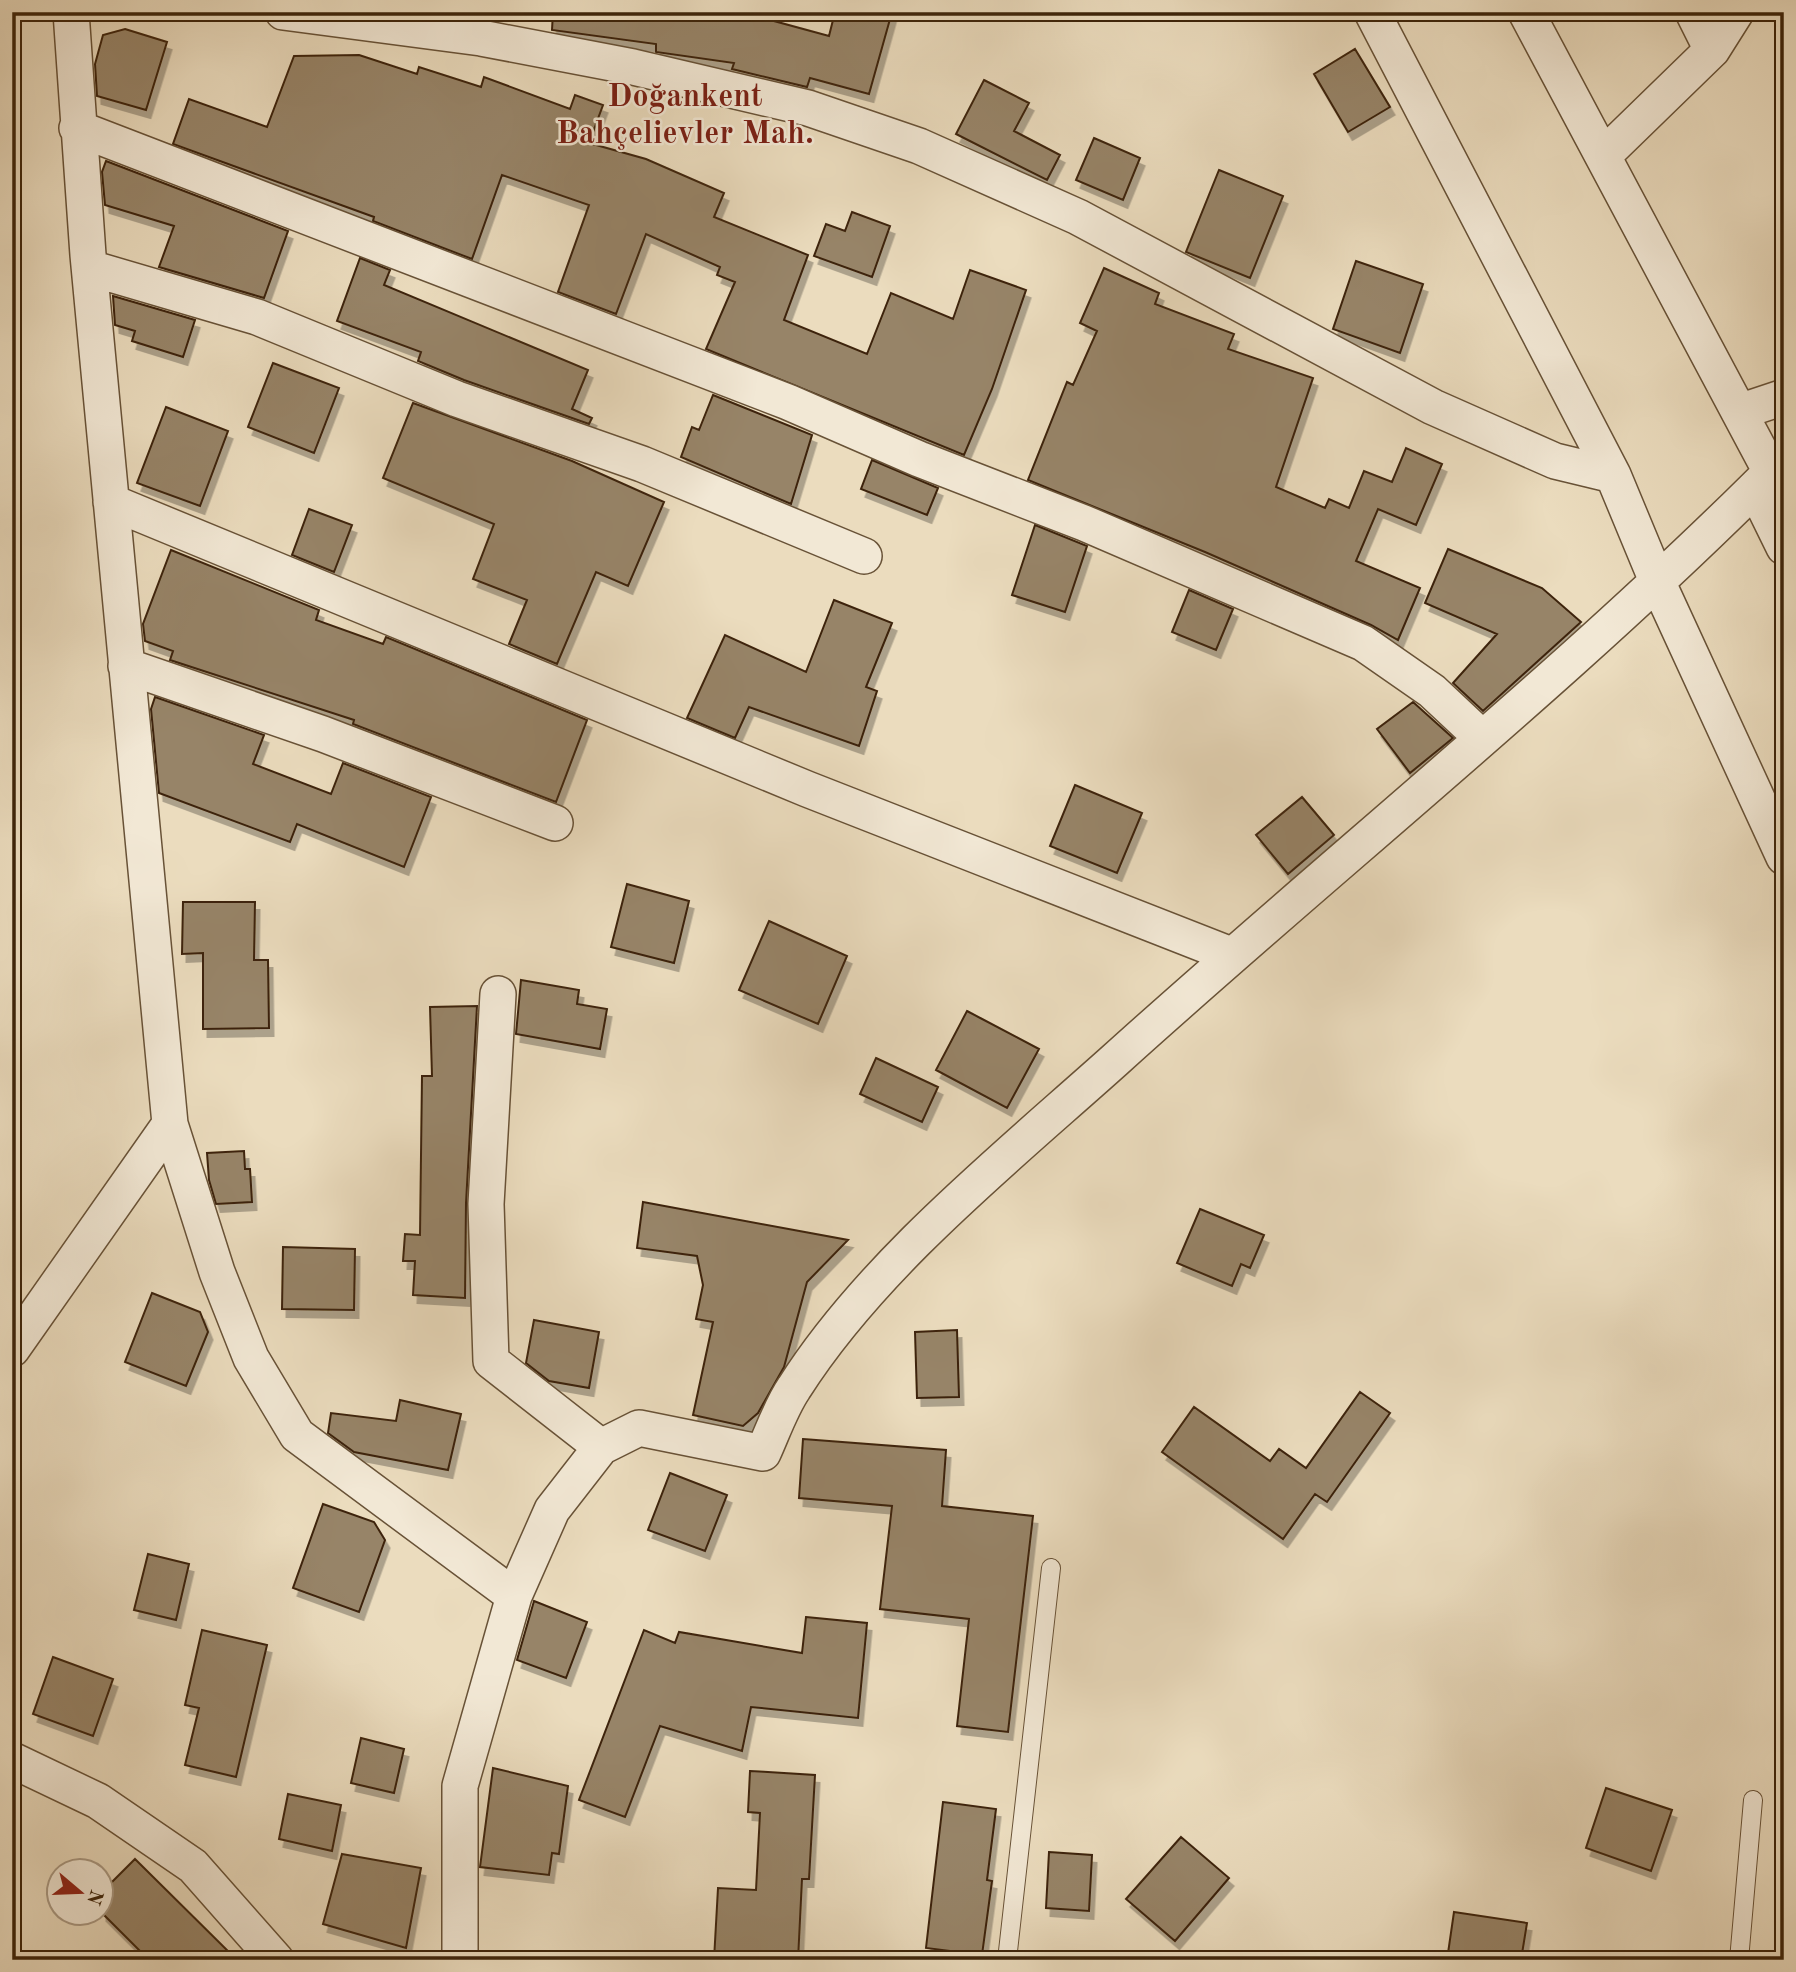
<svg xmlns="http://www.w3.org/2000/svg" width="1796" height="1972" font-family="'Old Standard TT',serif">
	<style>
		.building { fill: #978468; stroke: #3d240a; stroke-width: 2; filter: url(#shadow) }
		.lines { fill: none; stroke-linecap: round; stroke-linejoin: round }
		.lane-casing { stroke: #685237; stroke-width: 20 }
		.street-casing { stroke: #685237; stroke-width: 38 }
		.lane { stroke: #f2e8d5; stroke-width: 18 }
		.street { stroke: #f2e8d5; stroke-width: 35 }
		.labels { text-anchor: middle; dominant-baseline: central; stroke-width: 5; stroke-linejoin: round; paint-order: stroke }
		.district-label { font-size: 32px; font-weight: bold; fill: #7a1f14; stroke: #f2e8d5 }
	</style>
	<defs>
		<filter id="shadow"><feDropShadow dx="4.5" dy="8" stdDeviation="0" flood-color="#0004"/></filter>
	</defs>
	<rect width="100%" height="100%" fill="#ebdcbe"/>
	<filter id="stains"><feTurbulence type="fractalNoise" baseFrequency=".00286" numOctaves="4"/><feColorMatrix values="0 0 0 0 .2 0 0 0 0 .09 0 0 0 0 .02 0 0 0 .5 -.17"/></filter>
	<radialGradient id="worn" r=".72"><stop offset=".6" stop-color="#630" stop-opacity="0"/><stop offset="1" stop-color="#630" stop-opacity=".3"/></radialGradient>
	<path class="building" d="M 553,12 L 741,12 L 829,36 L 835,12 L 892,12 L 869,94 L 810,78 L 807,87 L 732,69 L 734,63 L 656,52 L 656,44 L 552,30 Z
		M 125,29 L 167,42 L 146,110 L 97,96 L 95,64 L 103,35 Z
		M 1355,49 L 1390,107 L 1348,132 L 1314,74 Z
		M 359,55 L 417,74 L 419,67 L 481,87 L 484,77 L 570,109 L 575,95 L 603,105 L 589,143 L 646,159 L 724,193 L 714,217 L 808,255 L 784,320 L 867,354 L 891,293 L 953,319 L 970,270 L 1026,290 L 992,389 L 964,455 L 706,349 L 735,282 L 717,275 L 720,267 L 646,234 L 616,314 L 558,292 L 589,205 L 502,175 L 472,259 L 373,221 L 374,217 L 173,144 L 189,99 L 267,127 L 294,56 Z
		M 984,80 L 1029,103 L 1014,131 L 1060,155 L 1047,180 L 956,134 Z
		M 1094,138 L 1140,158 L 1123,200 L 1076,180 Z
		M 106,161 L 288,231 L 264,298 L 159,267 L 174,226 L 105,205 L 102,172 Z
		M 1219,170 L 1283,196 L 1250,278 L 1186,252 Z
		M 852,212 L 890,226 L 872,277 L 814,256 L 826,224 L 845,231 Z
		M 360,258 L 390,270 L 384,285 L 588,370 L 572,409 L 592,418 L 589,424 L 464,380 L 418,361 L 421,352 L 337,321 Z
		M 1356,261 L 1423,284 L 1400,353 L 1333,329 Z
		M 1104,268 L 1159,293 L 1155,304 L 1234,334 L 1228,349 L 1313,378 L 1276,487 L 1325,508 L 1329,499 L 1349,508 L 1364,471 L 1392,482 L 1406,448 L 1442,464 L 1416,525 L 1378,509 L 1356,561 L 1420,588 L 1398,640 L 1371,625 L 1205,552 L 1028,480 L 1067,382 L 1073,385 L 1097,331 L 1080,323 Z
		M 113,296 L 195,320 L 183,357 L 132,341 L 135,331 L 115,325 Z
		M 273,363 L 339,388 L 314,453 L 248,427 Z
		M 713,395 L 812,435 L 791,504 L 681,457 L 692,427 L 699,430 Z
		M 413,403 L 572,461 L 664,502 L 628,586 L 596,572 L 557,664 L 509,644 L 527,600 L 473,579 L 494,524 L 383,478 Z
		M 166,407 L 228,431 L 200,506 L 137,483 Z
		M 872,460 L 938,488 L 927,515 L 861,489 Z
		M 309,509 L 352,525 L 334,572 L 292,555 Z
		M 1035,525 L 1087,546 L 1065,612 L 1012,595 Z
		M 1448,549 L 1542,588 L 1581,622 L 1483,711 L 1453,683 L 1497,634 L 1425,603 Z
		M 171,550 L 319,610 L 316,620 L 383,644 L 386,637 L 587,720 L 556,802 L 353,724 L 354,720 L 170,660 L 173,651 L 145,641 L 143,624 Z
		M 1189,590 L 1233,609 L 1216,650 L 1172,632 Z
		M 834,600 L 892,623 L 866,687 L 877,691 L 859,746 L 749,707 L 735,738 L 687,718 L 725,635 L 806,672 Z
		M 155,697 L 264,735 L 253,764 L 331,794 L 343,763 L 431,797 L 404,867 L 297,824 L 290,842 L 159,793 L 151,709 Z
		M 1413,702 L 1453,738 L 1410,773 L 1377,729 Z
		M 1075,785 L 1142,813 L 1117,873 L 1050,846 Z
		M 1302,797 L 1334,835 L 1288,874 L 1256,835 Z
		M 627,884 L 689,901 L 674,963 L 611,947 Z
		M 183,902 L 255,902 L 254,960 L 268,960 L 269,1028 L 203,1029 L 203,953 L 182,954 Z
		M 769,921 L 847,956 L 818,1024 L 739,990 Z
		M 521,980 L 579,990 L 577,1004 L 607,1009 L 600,1049 L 516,1034 Z
		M 477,1006 L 466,1203 L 465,1298 L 413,1295 L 415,1261 L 403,1261 L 405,1234 L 420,1235 L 422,1076 L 432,1076 L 430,1007 Z
		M 967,1011 L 1039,1049 L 1007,1108 L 936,1070 Z
		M 876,1058 L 938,1087 L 922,1122 L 860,1094 Z
		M 244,1151 L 245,1169 L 250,1169 L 252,1202 L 216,1204 L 209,1180 L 207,1153 Z
		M 643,1202 L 848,1240 L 807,1282 L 784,1367 L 758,1413 L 743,1426 L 693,1415 L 713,1322 L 696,1319 L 703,1285 L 697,1256 L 637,1248 Z
		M 1200,1209 L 1264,1235 L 1250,1268 L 1241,1264 L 1232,1286 L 1177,1263 Z
		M 283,1247 L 355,1249 L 354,1310 L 282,1309 Z
		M 152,1293 L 200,1312 L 208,1332 L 186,1386 L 125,1362 Z
		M 534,1320 L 599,1332 L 589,1388 L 549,1381 L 526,1363 Z
		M 957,1330 L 959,1397 L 917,1398 L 915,1332 Z
		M 1360,1392 L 1390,1413 L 1327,1502 L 1315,1494 L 1283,1539 L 1162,1452 L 1194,1407 L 1270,1461 L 1279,1449 L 1306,1468 Z
		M 400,1400 L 461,1414 L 448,1470 L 354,1452 L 328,1433 L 331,1413 L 396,1421 Z
		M 803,1439 L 946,1450 L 942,1506 L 1033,1516 L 1008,1732 L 957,1726 L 969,1619 L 880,1609 L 892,1506 L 799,1498 Z
		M 670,1473 L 727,1495 L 705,1551 L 648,1530 Z
		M 323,1504 L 374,1522 L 385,1540 L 359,1612 L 293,1588 Z
		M 148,1554 L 189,1564 L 176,1620 L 134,1610 Z
		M 534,1601 L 587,1622 L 566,1678 L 517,1660 Z
		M 806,1617 L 867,1623 L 858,1718 L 751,1707 L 742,1751 L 660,1726 L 625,1817 L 579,1800 L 644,1630 L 675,1643 L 679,1632 L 802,1653 Z
		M 202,1630 L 267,1645 L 236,1777 L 185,1765 L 199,1708 L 185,1705 Z
		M 53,1657 L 113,1679 L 93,1736 L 33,1714 Z
		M 361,1738 L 404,1749 L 394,1793 L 351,1783 Z
		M 493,1768 L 568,1786 L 559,1854 L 552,1853 L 549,1875 L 480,1867 Z
		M 750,1771 L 815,1775 L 809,1879 L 802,1879 L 798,1960 L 714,1960 L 718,1888 L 756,1890 L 760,1813 L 748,1812 Z
		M 1606,1788 L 1672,1810 L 1651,1871 L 1586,1848 Z
		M 288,1794 L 341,1805 L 332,1851 L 279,1839 Z
		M 943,1802 L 996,1809 L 987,1880 L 992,1881 L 982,1955 L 926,1948 Z
		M 1181,1837 L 1229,1878 L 1175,1941 L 1126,1899 Z
		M 1049,1852 L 1092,1855 L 1089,1911 L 1046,1908 Z
		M 342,1854 L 421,1868 L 406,1948 L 323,1924 Z
		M 135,1859 L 237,1960 L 149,1960 L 102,1913 L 102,1892 Z
		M 1454,1912 L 1527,1923 L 1521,1960 L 1447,1960 Z"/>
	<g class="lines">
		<g class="lane-casing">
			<path id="lane" d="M 1007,1960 L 1051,1568
				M 1739,1960 L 1753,1800"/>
		</g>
		<g class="street-casing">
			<path id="street" d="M 71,12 L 88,255 L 170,1124 L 217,1272 L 251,1358 L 297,1435 L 514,1596
				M 283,12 L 481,38 L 633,67 L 808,108 L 919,146 L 1078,217 L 1433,407 L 1555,461 L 1613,475 L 1657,581 L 1784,857
				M 1372,12 L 1613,475
				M 1526,12 L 1771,472
				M 1693,12 L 1712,50
				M 77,128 L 788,402 L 919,459 L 1084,523 L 1363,643 L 1432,691 L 1481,737
				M 1603,156 L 1712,50 L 1736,12
				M 90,268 L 257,317 L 457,399 L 642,464 L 864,556
				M 1739,412 L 1784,397
				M 1755,488 L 1784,547
				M 111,502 L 807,789 L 1231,955
				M 126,666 L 323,734 L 555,823
				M 498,994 L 486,1204 L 491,1361 L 601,1447
				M 12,1349 L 170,1124
				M 12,1760 L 98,1801 L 193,1866 L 276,1960
				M 460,1960 L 460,1786 L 514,1596 L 552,1510 L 601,1447 L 639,1428 L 763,1453 C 773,1431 781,1407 794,1388 C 872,1265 1007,1157 1115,1060 C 1337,859 1573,672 1784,459"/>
		</g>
		<use href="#lane" class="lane"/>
		<use href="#street" class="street"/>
	</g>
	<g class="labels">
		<g class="district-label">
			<text x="685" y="98">Doğankent<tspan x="685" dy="37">Bahçelievler Mah.</tspan></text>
		</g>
	</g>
	<rect width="1796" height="1972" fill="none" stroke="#ebdcbe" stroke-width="42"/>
	<rect x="14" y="14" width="1768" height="1944" fill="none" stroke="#3d240a" stroke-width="3.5"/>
	<rect x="21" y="21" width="1754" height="1930" fill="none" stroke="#3d240a" stroke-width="2"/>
	<g transform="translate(80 1892) rotate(109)"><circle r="33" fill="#f2e8d5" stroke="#aa9a84" stroke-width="2"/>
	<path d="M0-5L12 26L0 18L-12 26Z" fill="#8f2418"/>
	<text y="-10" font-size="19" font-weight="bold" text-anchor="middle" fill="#3d240a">N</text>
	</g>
	<rect width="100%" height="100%" filter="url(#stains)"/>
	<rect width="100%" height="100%" fill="url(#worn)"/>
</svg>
